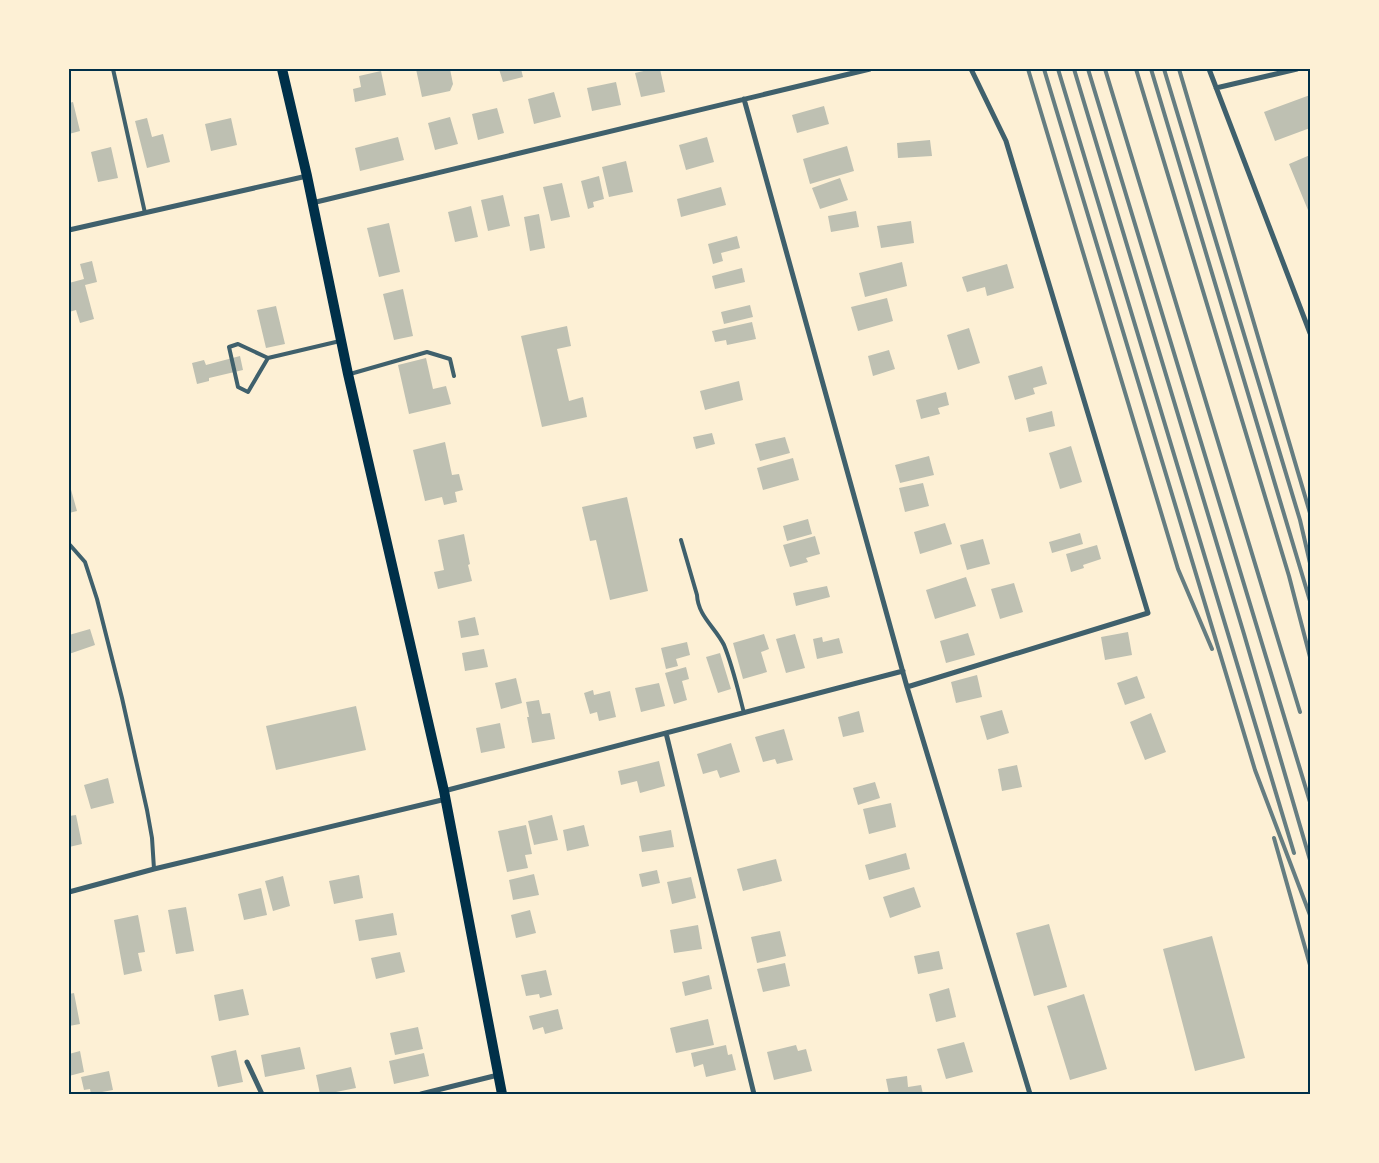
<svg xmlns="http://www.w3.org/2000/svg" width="1379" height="1163" font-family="Ubuntu,sans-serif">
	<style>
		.building { fill: #bec0b2 }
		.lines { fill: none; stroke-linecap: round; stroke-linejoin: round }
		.service { stroke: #3f606c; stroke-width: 4 }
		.minor { stroke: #3f606c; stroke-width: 5 }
		.secondary { stroke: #003049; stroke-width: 10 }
		.rail { stroke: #657d81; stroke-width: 4 }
		.neatline { fill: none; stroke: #003049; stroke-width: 2 }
	</style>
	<rect width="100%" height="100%" fill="#fdf0d5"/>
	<path class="building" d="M 416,69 L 450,69 L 453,84 L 450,91 L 422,97 Z
		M 499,69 L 521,69 L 523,77 L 503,82 Z
		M 652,69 L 660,69 L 665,92 L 641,97 L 635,73 Z
		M 381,71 L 386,95 L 355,102 L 353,89 L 361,87 L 359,76 Z
		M 616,82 L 621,105 L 592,111 L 587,88 Z
		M 554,92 L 561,117 L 534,124 L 528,99 Z
		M 1310,95 L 1310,128 L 1275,141 L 1264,112 Z
		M 73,102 L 80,131 L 69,134 L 69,103 Z
		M 824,106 L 829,124 L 797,133 L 792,115 Z
		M 497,108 L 504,133 L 478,140 L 472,114 Z
		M 450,117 L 458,144 L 435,150 L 428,123 Z
		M 147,118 L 152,137 L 163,134 L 170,162 L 147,168 L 135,121 Z
		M 231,118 L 237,145 L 211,151 L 205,124 Z
		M 398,137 L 404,160 L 360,171 L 355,148 Z
		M 707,137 L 714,162 L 686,170 L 679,145 Z
		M 930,140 L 932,156 L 898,158 L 897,143 Z
		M 847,146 L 854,171 L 810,184 L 803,159 Z
		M 111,147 L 118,178 L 98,182 L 91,152 Z
		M 1310,155 L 1310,215 L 1289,164 Z
		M 626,161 L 633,192 L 609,197 L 602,167 Z
		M 599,176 L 604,199 L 593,202 L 594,207 L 588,209 L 581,181 Z
		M 840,178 L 848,200 L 820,209 L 812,188 Z
		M 562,183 L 570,217 L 551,221 L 543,187 Z
		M 721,187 L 726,205 L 681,217 L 677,199 Z
		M 503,195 L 510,226 L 488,231 L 481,200 Z
		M 471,206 L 478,237 L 455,242 L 448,212 Z
		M 856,211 L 859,227 L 831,232 L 828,216 Z
		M 539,214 L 545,248 L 530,251 L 524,217 Z
		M 911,221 L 914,243 L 881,248 L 877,226 Z
		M 389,223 L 400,272 L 379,277 L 367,228 Z
		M 737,236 L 740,248 L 721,253 L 723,261 L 713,264 L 708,244 Z
		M 92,261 L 97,282 L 85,285 L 94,319 L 80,323 L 76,310 L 69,312 L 69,283 L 84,279 L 80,264 Z
		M 902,262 L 907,286 L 865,297 L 859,273 Z
		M 1007,264 L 1014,288 L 987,296 L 985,287 L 967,292 L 962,277 Z
		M 742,268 L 745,282 L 715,289 L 712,276 Z
		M 403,289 L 413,336 L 394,340 L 383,294 Z
		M 887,298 L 893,321 L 858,331 L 851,307 Z
		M 750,305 L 753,317 L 724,324 L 721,312 Z
		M 276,306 L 285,344 L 266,348 L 257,310 Z
		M 752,322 L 756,339 L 727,345 L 726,340 L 715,342 L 712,331 Z
		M 567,326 L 571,346 L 557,349 L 569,401 L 583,397 L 587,417 L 542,427 L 521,336 Z
		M 969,328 L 980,363 L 958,370 L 947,335 Z
		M 889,350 L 895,369 L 873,376 L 868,356 Z
		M 240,356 L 243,370 L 209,378 L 209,381 L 197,384 L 192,363 L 204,360 L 206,365 Z
		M 426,358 L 433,389 L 446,386 L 451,404 L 409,414 L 398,365 Z
		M 1042,366 L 1047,384 L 1033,388 L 1035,394 L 1015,400 L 1008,376 Z
		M 739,381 L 743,400 L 705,410 L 700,391 Z
		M 946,392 L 949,405 L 938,408 L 940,414 L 921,419 L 916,400 Z
		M 1052,411 L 1055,426 L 1029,432 L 1026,418 Z
		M 712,433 L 715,444 L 696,449 L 693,437 Z
		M 785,437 L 790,453 L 760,461 L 755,444 Z
		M 445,442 L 452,475 L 459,474 L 463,490 L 455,492 L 457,502 L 444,505 L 442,497 L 425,501 L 413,450 Z
		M 1071,446 L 1082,482 L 1060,489 L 1049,453 Z
		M 929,456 L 934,475 L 900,483 L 895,465 Z
		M 793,458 L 799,480 L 763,490 L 757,468 Z
		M 923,483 L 929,506 L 905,512 L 899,488 Z
		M 70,486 L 77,511 L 69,513 L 69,487 Z
		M 627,497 L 648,591 L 610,600 L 596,540 L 590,541 L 582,507 Z
		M 808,519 L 812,534 L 787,541 L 783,526 Z
		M 945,523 L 952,544 L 920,554 L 914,532 Z
		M 1080,533 L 1083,544 L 1052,553 L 1049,542 Z
		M 464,534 L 470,564 L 468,565 L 472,581 L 438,589 L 434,572 L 444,570 L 438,540 Z
		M 815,536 L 820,554 L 806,558 L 808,562 L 790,567 L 783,545 Z
		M 983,539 L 990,564 L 967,570 L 960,545 Z
		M 1097,545 L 1101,559 L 1083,565 L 1084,568 L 1071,572 L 1066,554 Z
		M 966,577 L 976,606 L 935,619 L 926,590 Z
		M 1014,583 L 1023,612 L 1000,619 L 991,589 Z
		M 827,586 L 830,597 L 796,606 L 793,593 Z
		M 475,617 L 479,635 L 461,638 L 458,621 Z
		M 90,629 L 95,645 L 69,654 L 69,635 Z
		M 1128,632 L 1132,655 L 1105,660 L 1101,637 Z
		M 968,633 L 975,655 L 946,663 L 940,641 Z
		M 764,634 L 769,649 L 761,652 L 767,672 L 743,679 L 733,643 Z
		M 795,634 L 805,668 L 786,673 L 776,639 Z
		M 822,637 L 823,642 L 839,638 L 843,653 L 817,659 L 813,639 Z
		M 687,642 L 690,655 L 676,659 L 678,666 L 666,669 L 661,648 Z
		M 484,649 L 488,667 L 465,671 L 462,653 Z
		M 720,653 L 731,689 L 718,693 L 706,657 Z
		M 686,667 L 689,679 L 682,681 L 687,700 L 674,704 L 665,673 Z
		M 977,675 L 982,697 L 956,703 L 951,682 Z
		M 1137,676 L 1145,698 L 1125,705 L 1117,683 Z
		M 516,678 L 522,703 L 501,709 L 495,683 Z
		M 659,683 L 665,706 L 641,712 L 635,688 Z
		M 593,690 L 594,695 L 610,691 L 616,717 L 599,721 L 597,712 L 590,714 L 584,693 Z
		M 539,700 L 542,714 L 550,713 L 555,739 L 532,743 L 527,717 L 529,717 L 526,702 Z
		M 356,706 L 366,750 L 276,770 L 266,726 Z
		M 1002,710 L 1009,733 L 987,740 L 980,716 Z
		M 859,711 L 864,732 L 843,737 L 838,717 Z
		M 1151,713 L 1166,752 L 1145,760 L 1130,722 Z
		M 500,723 L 505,748 L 481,753 L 476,728 Z
		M 784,729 L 793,760 L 777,764 L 775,759 L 763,762 L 755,737 Z
		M 731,743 L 740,772 L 720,778 L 717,770 L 703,774 L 697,754 Z
		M 659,761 L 665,786 L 640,793 L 637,781 L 621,785 L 618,771 Z
		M 1017,765 L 1022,787 L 1002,791 L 998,769 Z
		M 108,778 L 114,803 L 91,809 L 84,785 Z
		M 875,782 L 880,798 L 858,805 L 853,788 Z
		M 891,803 L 896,827 L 869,834 L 863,809 Z
		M 76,815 L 82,844 L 69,847 L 69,816 Z
		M 552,815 L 558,840 L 534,845 L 528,821 Z
		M 526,825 L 532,854 L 525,855 L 528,868 L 507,872 L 498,831 Z
		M 584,825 L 589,846 L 567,851 L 563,830 Z
		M 671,830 L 674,847 L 642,852 L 639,836 Z
		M 906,853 L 910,869 L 869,880 L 865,865 Z
		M 776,859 L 782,881 L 743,891 L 737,869 Z
		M 657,870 L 660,883 L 642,887 L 639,874 Z
		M 534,874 L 539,895 L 513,900 L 509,880 Z
		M 359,875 L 363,898 L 334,904 L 329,881 Z
		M 283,876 L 290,906 L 273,911 L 265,881 Z
		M 691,877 L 696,898 L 672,904 L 667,882 Z
		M 914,887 L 921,907 L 890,918 L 883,897 Z
		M 261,888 L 267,915 L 244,920 L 238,894 Z
		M 186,907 L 194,951 L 176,954 L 168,910 Z
		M 530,910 L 536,933 L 516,938 L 511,915 Z
		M 393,913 L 397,935 L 359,941 L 355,920 Z
		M 138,915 L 145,952 L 138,953 L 142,971 L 124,975 L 114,920 Z
		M 1049,924 L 1067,987 L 1034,996 L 1016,933 Z
		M 698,925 L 702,949 L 674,953 L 670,930 Z
		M 780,931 L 786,956 L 757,963 L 751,937 Z
		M 1212,936 L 1245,1058 L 1195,1071 L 1163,949 Z
		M 939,951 L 943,969 L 918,974 L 914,956 Z
		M 400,952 L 405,972 L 376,979 L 371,958 Z
		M 785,963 L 790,986 L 763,992 L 757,969 Z
		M 546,970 L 552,995 L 540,998 L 539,994 L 526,996 L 521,975 Z
		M 709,975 L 712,989 L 685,996 L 682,982 Z
		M 949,988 L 956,1017 L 936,1022 L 929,994 Z
		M 243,989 L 249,1015 L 219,1021 L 214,995 Z
		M 74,993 L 80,1024 L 69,1026 L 69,994 Z
		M 1084,994 L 1107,1069 L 1070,1080 L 1047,1006 Z
		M 558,1009 L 563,1029 L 545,1034 L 543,1027 L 533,1030 L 529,1016 Z
		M 708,1019 L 714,1045 L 676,1053 L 670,1028 Z
		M 418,1027 L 423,1049 L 395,1055 L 390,1033 Z
		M 964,1042 L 973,1072 L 946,1079 L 937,1049 Z
		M 726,1045 L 728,1055 L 732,1054 L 736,1070 L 706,1077 L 703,1064 L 694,1067 L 691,1053 Z
		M 796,1045 L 798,1051 L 806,1049 L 812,1071 L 774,1080 L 767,1052 Z
		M 300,1047 L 305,1069 L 265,1077 L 261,1055 Z
		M 236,1050 L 243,1082 L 218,1087 L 211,1056 Z
		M 80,1051 L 84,1072 L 69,1076 L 69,1054 Z
		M 424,1053 L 429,1076 L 394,1084 L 389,1061 Z
		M 351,1067 L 356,1088 L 326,1094 L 320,1094 L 316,1075 Z
		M 109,1071 L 113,1090 L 91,1094 L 90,1089 L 84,1090 L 81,1077 Z
		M 907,1076 L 908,1087 L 921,1085 L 923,1094 L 889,1094 L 886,1079 Z"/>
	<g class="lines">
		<path class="service" d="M 113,69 L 145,213
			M 268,358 L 248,392 L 238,387 L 229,347 L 238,344 L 268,358 L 340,341
			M 350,374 L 427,352 L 450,359 L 454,376
			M 681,540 L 697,595 C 698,616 715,627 724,645 C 733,667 738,690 744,713
			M 70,545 L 85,562 L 97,599 L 122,698 L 147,810 L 152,838 L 154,869"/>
		<path class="minor" d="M 1209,69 L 1310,333
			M 1216,88 L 1297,69
			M 744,99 L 907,687 L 1030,1094
			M 312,203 L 870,69
			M 69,230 L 307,176
			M 907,687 L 1148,613 L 1006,141 L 971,69
			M 666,733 L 754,1094
			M 444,791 L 903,671
			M 69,892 L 154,869 L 446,799
			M 247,1062 L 262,1094
			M 421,1094 L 498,1075"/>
		<path class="secondary" d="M 282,69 L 307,176 L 348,374 L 444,791 L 502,1094"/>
		<path class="rail" d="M 1028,69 L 1178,569 L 1212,649
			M 1044,69 L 1255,770 L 1310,915
			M 1058,69 L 1294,853
			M 1074,69 L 1244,634 L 1310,860
			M 1088,69 L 1310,802
			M 1105,69 L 1300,712
			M 1136,69 L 1289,576 L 1310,657
			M 1151,69 L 1310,601
			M 1164,69 L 1300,520 L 1310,563
			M 1179,69 L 1310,513
			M 1274,838 L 1310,965"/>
	</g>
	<rect width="1379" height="1163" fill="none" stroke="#fdf0d5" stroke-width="140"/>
	<rect x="70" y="70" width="1239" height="1023" class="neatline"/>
</svg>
